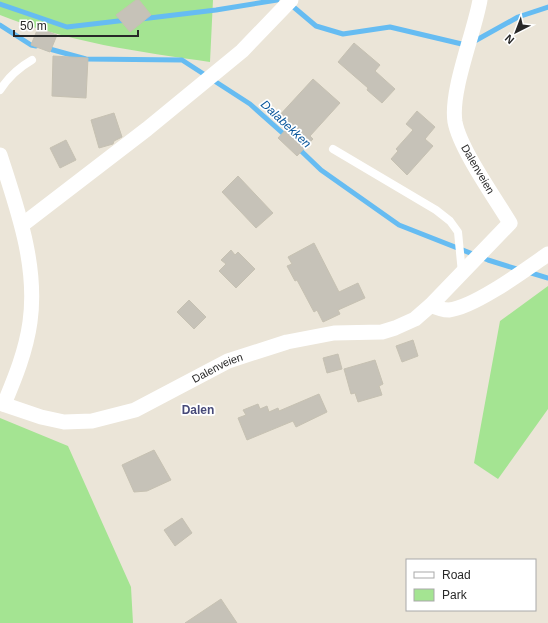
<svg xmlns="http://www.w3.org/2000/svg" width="548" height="623" font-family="Arial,sans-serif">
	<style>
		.green { fill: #a4e492 }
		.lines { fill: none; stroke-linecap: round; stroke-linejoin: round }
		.stream { stroke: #66bcf2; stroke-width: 5 }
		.building { fill: #c6c2b8; stroke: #c6c1b2 }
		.lane { stroke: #fff; stroke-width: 8 }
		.street { stroke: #fff; stroke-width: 15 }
		.labels { text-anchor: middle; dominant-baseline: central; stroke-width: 3.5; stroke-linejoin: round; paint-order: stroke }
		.street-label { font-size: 11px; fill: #282828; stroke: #fff }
		.water-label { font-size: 12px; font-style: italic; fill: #09569b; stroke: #fff }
		.neighbourhood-label { font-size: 12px; font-weight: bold; fill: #474a79; stroke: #fff }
	</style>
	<rect width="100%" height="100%" fill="#ebe5d8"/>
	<path class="green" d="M 0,0 L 213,0 L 210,62 C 140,52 66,42 0,15 Z
		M 548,286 L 548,409 L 498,479 L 474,463 L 500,321 Z
		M 0,418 L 68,446 L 131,587 L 133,623 L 0,623 Z"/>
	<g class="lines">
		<path class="stream" d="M 0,4 L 67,27 L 127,20
			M 290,4 L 316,26 L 343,34 L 390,27 L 466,45
			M 141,19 L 216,10 L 277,0
			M 0,25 L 31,45 L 36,46
			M 473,42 L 518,17 L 548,7
			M 46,48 L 86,59 L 182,60 L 250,104 L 287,137
			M 297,147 L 321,170 L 399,225 L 488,260 L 520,270
			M 528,272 L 548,278"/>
	</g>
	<path class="building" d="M 136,0 L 139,0 L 151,15 L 130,32 L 116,15 Z
		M 38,28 L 57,35 L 50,52 L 31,45 Z
		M 354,43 L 380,65 L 375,71 L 395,89 L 382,103 L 367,90 L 368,88 L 338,62 Z
		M 53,56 L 88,58 L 86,98 L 52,96 Z
		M 313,79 L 340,103 L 310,136 L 313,139 L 297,156 L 278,138 L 289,126 L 278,117 Z
		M 417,111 L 435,127 L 425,139 L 433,146 L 407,175 L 391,159 L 398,151 L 396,149 L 413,130 L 406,124 Z
		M 114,113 L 122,137 L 114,141 L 113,144 L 99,148 L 91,120 Z
		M 66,140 L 76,160 L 60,168 L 50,148 Z
		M 238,176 L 273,213 L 256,228 L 222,192 Z
		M 314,243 L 339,292 L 358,283 L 365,298 L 338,310 L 340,314 L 323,322 L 317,310 L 314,312 L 297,280 L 295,281 L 287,266 L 292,264 L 288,257 Z
		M 231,250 L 235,255 L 238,252 L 255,269 L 236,288 L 219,271 L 226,264 L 221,260 Z
		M 189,300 L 206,317 L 194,329 L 177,312 Z
		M 413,340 L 418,356 L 402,362 L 396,346 Z
		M 338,354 L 342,369 L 327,373 L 323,358 Z
		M 375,360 L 383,384 L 379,386 L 382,395 L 358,402 L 355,393 L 351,394 L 344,369 Z
		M 319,394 L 327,412 L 296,427 L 293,421 L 247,440 L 238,418 L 246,415 L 243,410 L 258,404 L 260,409 L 267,406 L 269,412 L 278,408 L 279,411 Z
		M 154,450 L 171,480 L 147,491 L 134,492 L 122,465 Z
		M 182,518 L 192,533 L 175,546 L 164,530 Z
		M 221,599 L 237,623 L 185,623 Z"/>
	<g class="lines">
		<path class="lane" d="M 0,90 C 9,76 18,68 32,60
			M 333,149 L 436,210 L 450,221 L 458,232 L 462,273"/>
		<g class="street">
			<path d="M 0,155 C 17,208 38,265 30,322 C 26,351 15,378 4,404"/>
			<path d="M 22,225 L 147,129 L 242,51 L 291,0"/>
			<path d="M 431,305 C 437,308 442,310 449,310 C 475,307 525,270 548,254"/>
			<path id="s1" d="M 0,403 L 41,417 L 64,422 L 92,421 L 135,410 L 228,361 L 287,342 L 334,333 L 382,332 L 395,328 L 415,319 L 431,305 L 510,223 C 495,198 460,149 455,122 C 450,91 474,34 480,0"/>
		</g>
	</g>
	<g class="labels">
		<g class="street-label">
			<text transform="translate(478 169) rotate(60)">Dalenveien</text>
			<text stroke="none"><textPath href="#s1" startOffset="232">Dalenveien</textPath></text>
		</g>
		<g class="water-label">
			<text transform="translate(286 124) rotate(43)">Dalabekken</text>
		</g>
		<g class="neighbourhood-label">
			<text x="198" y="410">Dalen</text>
		</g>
	</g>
	<rect x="406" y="559" width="130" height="52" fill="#ffffff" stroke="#a9a9a9"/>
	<rect x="414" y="572" width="20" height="6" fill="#ffffff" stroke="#a9a9a9"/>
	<text x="442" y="579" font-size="12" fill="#282828">Road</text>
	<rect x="414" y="589" width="20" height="12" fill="#a4e492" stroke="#a9a9a9"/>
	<text x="442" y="599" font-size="12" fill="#282828">Park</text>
	<g transform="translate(516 32) rotate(222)" stroke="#ffffff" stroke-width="3" paint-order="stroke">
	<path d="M0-3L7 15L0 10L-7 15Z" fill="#282828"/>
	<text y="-6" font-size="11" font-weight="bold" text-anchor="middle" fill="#282828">N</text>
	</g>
	<path d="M14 30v6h124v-6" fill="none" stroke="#282828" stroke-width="2"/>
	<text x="20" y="30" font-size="12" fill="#282828" stroke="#ffffff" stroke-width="3" paint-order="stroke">50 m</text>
</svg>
